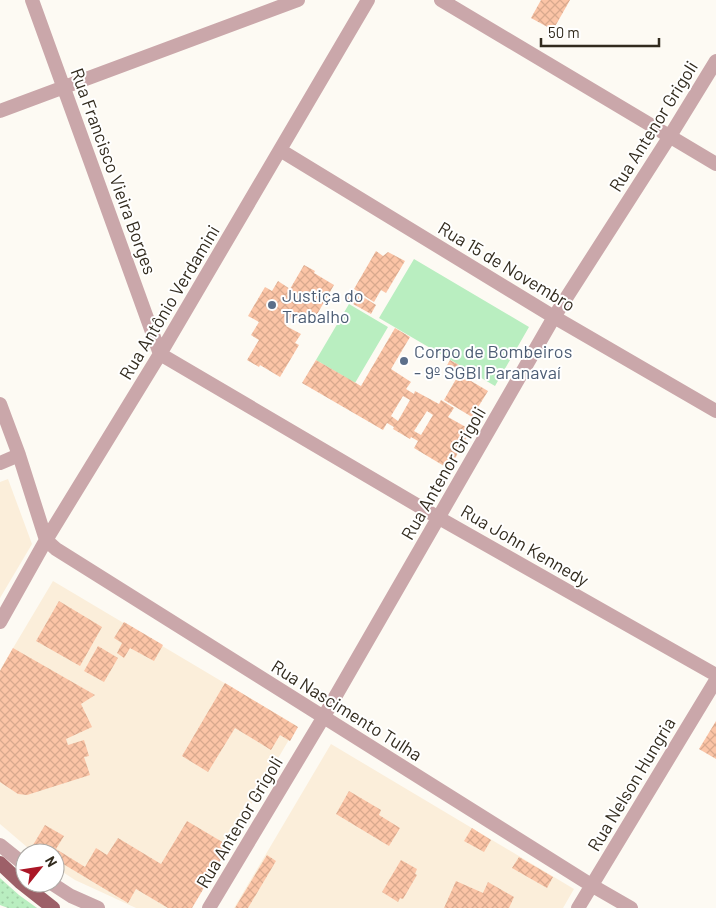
<svg xmlns="http://www.w3.org/2000/svg" width="716" height="908" font-family="Barlow,sans-serif">
	<style>
		.commercial { fill: #fbeeda }
		.grass { fill: url(#grass-dots) }
		.garden { fill: #b9eec0 }
		.building { fill: url(#building-cross-hatch); fill-rule: evenodd }
		.lines { fill: none; stroke-linecap: round; stroke-linejoin: round }
		.minor { stroke: #caa7aa; stroke-width: 14 }
		.tertiary { stroke: #caa7aa; stroke-width: 14 }
		.primary { stroke: #9d6068; stroke-width: 14 }
		.service-dot { fill: #5c6f8a; stroke: #fff; stroke-width: 2 }
		.labels { text-anchor: middle; dominant-baseline: central; stroke-width: 4; stroke-linejoin: round; paint-order: stroke }
		.street-label { font-size: 18px; fill: #322b1e; stroke: #fff }
		.service-label { font-size: 18px; fill: #4e5e75; stroke: #fff; text-anchor: start }
	</style>
	<defs>
		<pattern id="grass-dots" width="8" height="8" patternUnits="userSpaceOnUse" patternTransform="scale(1.25)"><rect width="8" height="8" fill="#b9eec0"/><path d="M2 2h.1M6 6h.1" fill="none" stroke="#a0cca5" stroke-width="1.8" stroke-linecap="round"/></pattern>
		<pattern id="building-cross-hatch" width="8" height="8" patternUnits="userSpaceOnUse" patternTransform="scale(1.25)"><rect width="8" height="8" fill="#fbc4a6"/><path d="M0 0l8 8M0 8l8-8" fill="none" stroke="#d8a98e"/></pattern>
	</defs>
	<rect width="100%" height="100%" fill="#fdfaf3"/>
	<path class="commercial" d="M 8,479 L 32,544 L 0,598 L 0,482 Z
		M 53,581 L 297,726 L 190,908 L 136,908 L 75,880 L 55,867 L 55,853 L 34,853 L 0,824 L 0,670 Z
		M 331,744 L 574,889 L 563,908 L 234,908 Z"/>
	<path class="grass" d="M 0,878 L 19,895 L 37,908 L 8,908 L 0,905 Z"/>
	<path class="garden" d="M 414,259 L 529,327 L 495,386 L 379,318 Z
		M 349,304 L 388,327 L 355,383 L 316,360 Z"/>
	<path class="building" d="M 541,0 L 570,0 L 553,30 L 531,18 Z
		M 376,251 L 383,256 L 388,252 L 405,261 L 386,293 L 381,290 L 374,302 L 354,289 Z
		M 304,265 L 315,271 L 314,273 L 334,285 L 316,316 L 312,314 L 307,324 L 292,315 L 286,326 L 301,334 L 295,343 L 299,345 L 280,377 L 260,365 L 259,367 L 247,360 L 259,340 L 251,335 L 259,322 L 248,316 L 265,287 L 272,291 L 278,281 L 290,289 Z
		M 352,290 L 376,305 L 371,314 L 346,300 Z
		M 395,328 L 410,337 L 391,369 L 411,382 L 406,389 L 414,394 L 415,391 L 439,404 L 441,400 L 454,408 L 448,417 L 471,430 L 449,469 L 414,448 L 418,441 L 411,437 L 410,439 L 393,429 L 394,427 L 387,423 L 383,430 L 302,383 L 316,360 L 361,386 ZM 403,396 L 410,400 L 398,421 L 391,416 ZM 427,411 L 433,415 L 421,435 L 414,431 Z
		M 450,360 L 459,365 L 455,373 L 446,367 Z
		M 459,374 L 488,391 L 472,417 L 444,400 Z
		M 59,601 L 102,627 L 80,666 L 36,641 Z
		M 124,622 L 163,645 L 154,661 L 130,648 L 124,658 L 117,653 L 122,643 L 114,638 Z
		M 98,646 L 118,658 L 104,682 L 84,671 Z
		M 13,648 L 95,695 L 81,704 L 92,727 L 66,739 L 68,745 L 84,740 L 89,756 L 84,757 L 90,775 L 27,795 L 18,794 L 0,782 L 0,671 Z
		M 225,683 L 298,727 L 290,741 L 280,735 L 271,750 L 235,728 L 208,772 L 182,756 Z
		M 716,721 L 716,759 L 699,749 Z
		M 349,791 L 381,810 L 379,815 L 400,828 L 389,846 L 336,814 Z
		M 187,821 L 229,846 L 192,908 L 168,908 L 136,889 L 128,903 L 55,859 L 55,853 L 34,853 L 30,850 L 45,825 L 64,836 L 56,849 L 85,867 L 96,848 L 107,855 L 118,838 L 161,864 Z
		M 472,828 L 491,840 L 484,852 L 464,841 Z
		M 267,855 L 276,861 L 248,908 L 235,908 Z
		M 519,857 L 553,877 L 547,888 L 512,868 Z
		M 401,860 L 417,869 L 415,874 L 417,875 L 403,899 L 400,898 L 398,902 L 382,892 Z
		M 456,881 L 483,893 L 488,882 L 514,897 L 509,908 L 444,908 Z"/>
	<g class="lines">
		<path class="minor" d="M 32,0 L 160,354 L 439,518 L 716,675
			M 441,0 L 716,164
			M 0,111 L 298,0
			M 280,150 L 554,317 L 716,411
			M 0,404 L 19,455 L 46,540 L 56,549 L 591,885 L 631,908
			M 0,463 L 19,455
			M 0,622 L 46,540 L 160,354 L 368,0
			M 209,908 L 323,718 L 554,317 L 670,136 L 716,61
			M 578,908 L 716,680"/>
		<path class="tertiary" d="M 0,845 L 25,865
			M 51,883 L 71,896 L 98,908"/>
		<path class="primary" d="M 0,863 L 20,882 L 53,908"/>
	</g>
	<g class="service-dot">
		<circle cx="272" cy="305" r="5"/>
		<circle cx="404" cy="361" r="5"/>
	</g>
	<g class="labels">
		<g class="street-label">
			<text transform="translate(653 126) rotate(-58)">Rua Antenor Grigoli</text>
			<text transform="translate(114 171) rotate(70)">Rua Francisco Vieira Borges</text>
			<text transform="translate(507 266) rotate(31)">Rua 15 de Novembro</text>
			<text transform="translate(169 302) rotate(-59)">Rua Antônio Verdamini</text>
			<text transform="translate(443 473) rotate(-60)">Rua Antenor Grigoli</text>
			<text transform="translate(525 545) rotate(30)">Rua John Kennedy</text>
			<text transform="translate(347 710) rotate(32)">Rua Nascimento Tulha</text>
			<text transform="translate(631 784) rotate(-59)">Rua Nelson Hungria</text>
			<text transform="translate(239 822) rotate(-59)">Rua Antenor Grigoli</text>
		</g>
		<g class="service-label">
			<text x="282" y="295">Justiça do<tspan x="282" dy="21">Trabalho</tspan></text>
			<text x="414" y="351">Corpo de Bombeiros<tspan x="414" dy="21">- 9º SGBI Paranavaí</tspan></text>
		</g>
	</g>
	<g transform="translate(40 868) rotate(60)"><circle r="24" fill="#ffffff" stroke="#adaaa5"/>
	<path d="M0-4L9 19L0 12L-9 19Z" fill="#ab1626"/>
	<text y="-8" font-size="14" font-weight="bold" text-anchor="middle" fill="#322b1e">N</text>
	</g>
	<path d="M541 38v8h118v-8" fill="none" stroke="#322b1e" stroke-width="2.5"/>
	<text x="548" y="38" font-size="15" fill="#322b1e" stroke="#ffffff" stroke-width="4" paint-order="stroke">50 m</text>
</svg>
